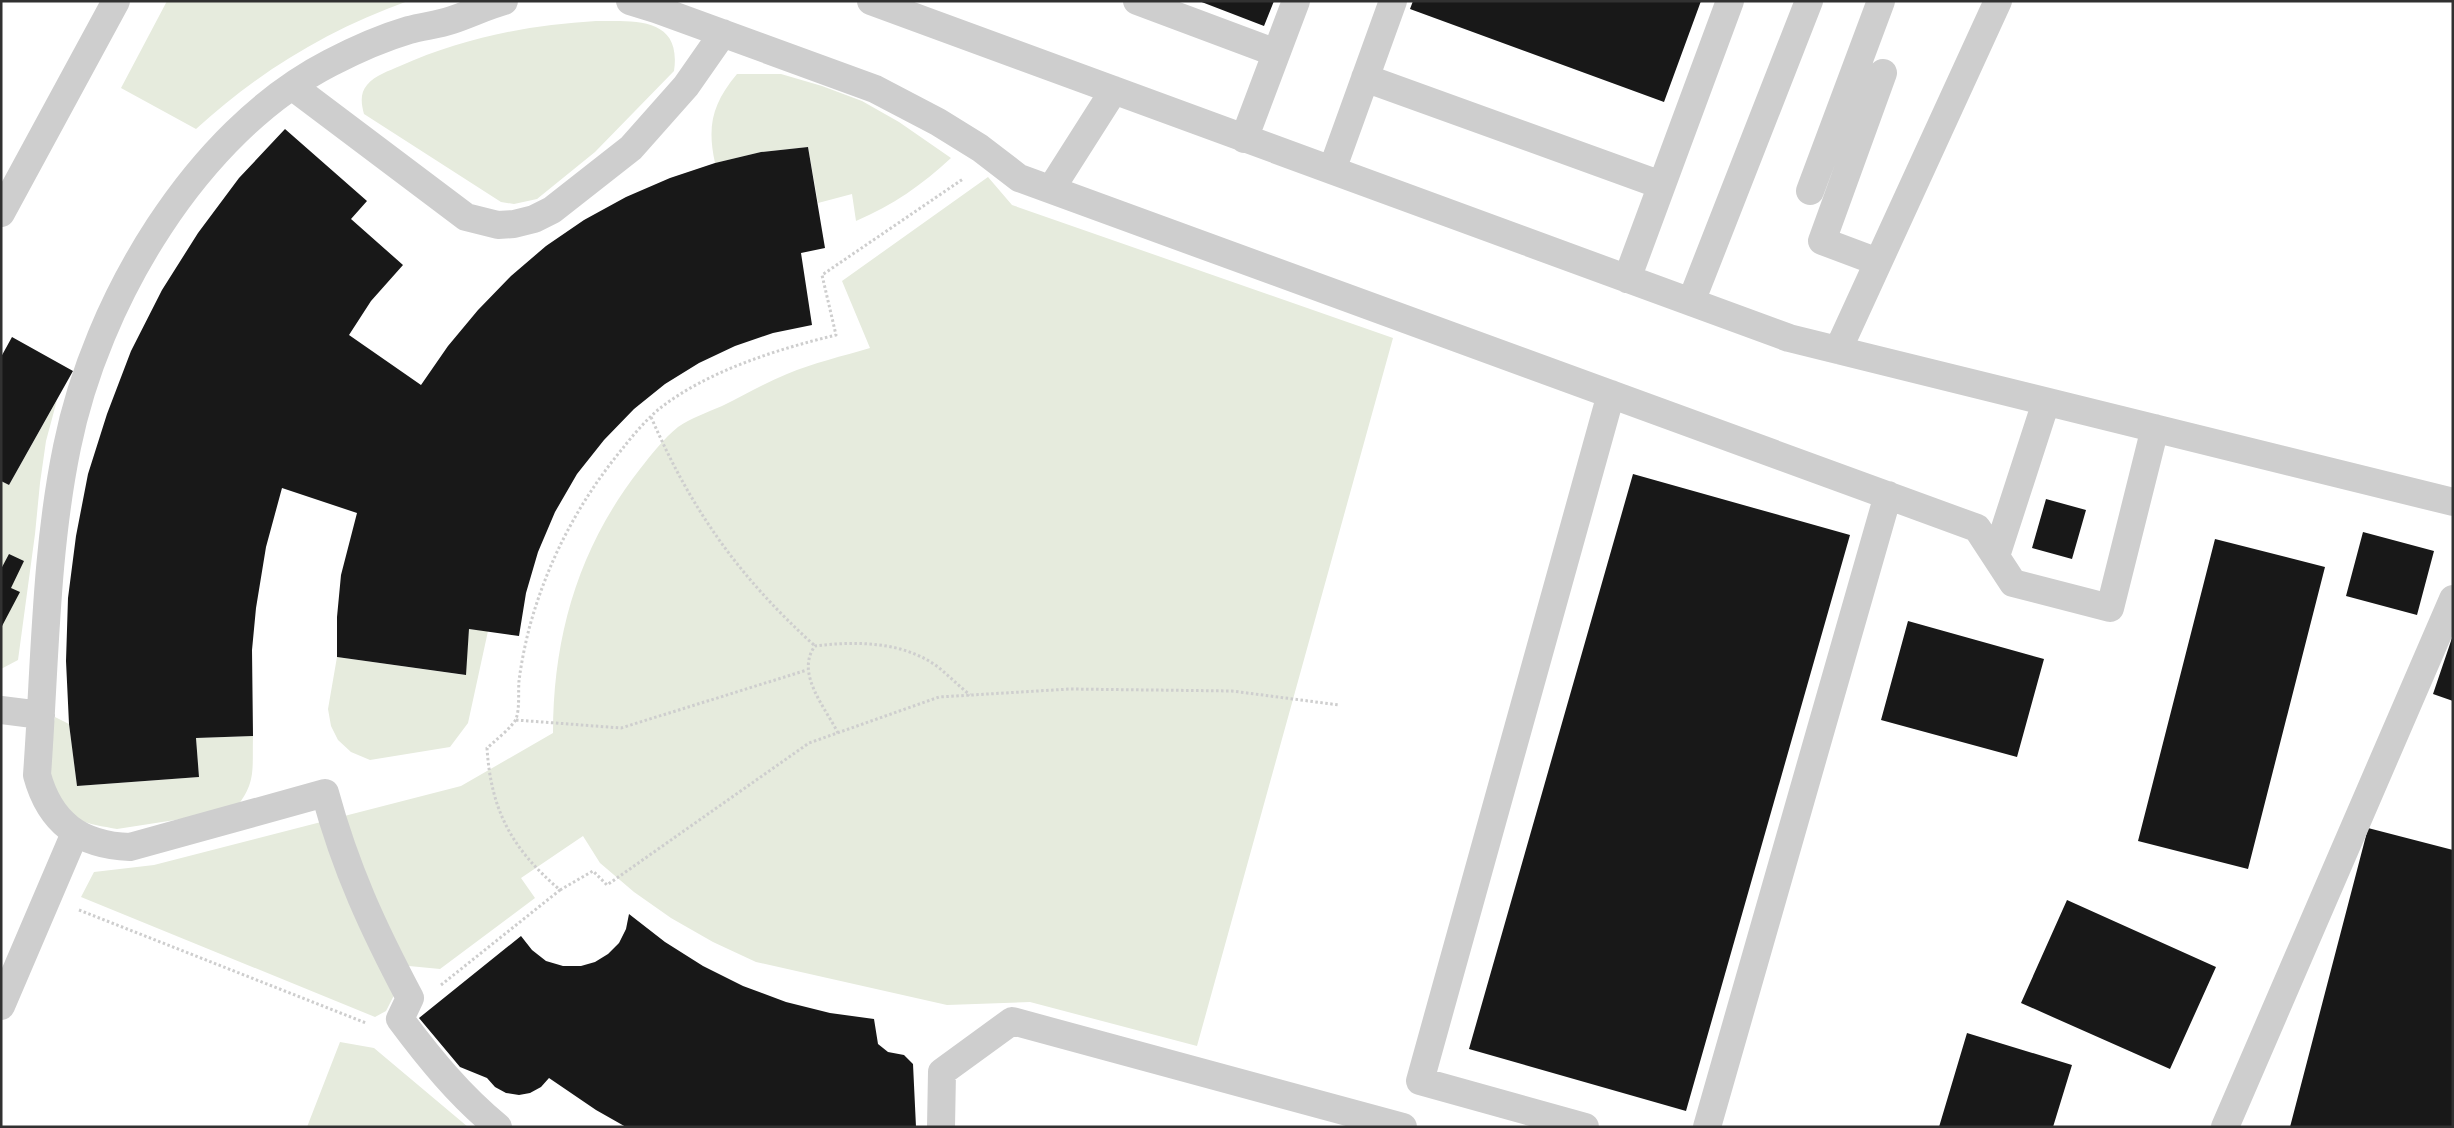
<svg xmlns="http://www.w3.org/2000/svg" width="2454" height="1128" font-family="'Archivo Narrow',sans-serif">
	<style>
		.green { fill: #e6ebdd }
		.building { fill: #181818 }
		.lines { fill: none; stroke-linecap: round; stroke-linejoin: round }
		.path { stroke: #cecece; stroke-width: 3; stroke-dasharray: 2.5 2.5; stroke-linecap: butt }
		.minor { stroke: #cecece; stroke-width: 28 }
	</style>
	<rect width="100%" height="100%" fill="#fff"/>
	<path class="green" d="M 167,1 L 408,1 C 327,30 260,71 196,129 L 121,88 Z
		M 596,21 C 634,21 682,16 674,71 L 595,152 L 537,199 L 514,204 L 501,202 L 364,114 C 361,103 360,93 367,85 C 375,75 389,71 400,66 C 463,38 528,25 596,21 Z
		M 737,74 L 781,74 L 822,86 L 862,101 L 899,122 L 951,158 C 922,185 893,205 856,221 L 852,194 L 818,203 L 808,147 L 761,152 L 715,163 C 707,126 712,104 737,74 Z
		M 988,177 L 1012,205 L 1393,338 L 1197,1046 L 1030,1002 L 947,1005 L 756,962 L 713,942 L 671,918 L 634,892 L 600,863 L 583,836 L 521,878 L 535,898 L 440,969 L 409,966 L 386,1011 L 375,1017 L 81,897 L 94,872 L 154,865 L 461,786 L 553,733 C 553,635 579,547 640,469 C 651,455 664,438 678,427 C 691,418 708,412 722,406 C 744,395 765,383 787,374 C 813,363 843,356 870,348 L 842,281 Z
		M 57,400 L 46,441 L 40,483 L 35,534 L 18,660 L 1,669 L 1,481 L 9,485 Z
		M 469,629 L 488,631 L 468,723 L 450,747 L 370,760 L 351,752 L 338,740 L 331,726 L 328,709 L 337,657 L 465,675 Z
		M 55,717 L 69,724 L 77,786 L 199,777 L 196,738 L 253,736 C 252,770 257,784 233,811 L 117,829 C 102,826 80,824 68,813 C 42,789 48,748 55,717 Z
		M 340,1042 L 374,1048 L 468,1127 L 307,1127 Z"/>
	<path class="building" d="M 1199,1 L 1274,1 L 1264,26 Z
		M 1413,1 L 1701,1 L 1664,102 L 1410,9 Z
		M 285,129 L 367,201 L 351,219 L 403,265 L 371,301 L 349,335 L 421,385 L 448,346 L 478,310 L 511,276 L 546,246 L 584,220 L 626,197 L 670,178 L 715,163 L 761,152 L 808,147 L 825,248 L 801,253 L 812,325 L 773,333 L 735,346 L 699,363 L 665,384 L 634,409 L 604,440 L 577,474 L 555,512 L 538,552 L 526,593 L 519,636 L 469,629 L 466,675 L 337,657 L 337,617 L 341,575 L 357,513 L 282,488 L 266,547 L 256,608 L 252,650 L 253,736 L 196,738 L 199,777 L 77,786 L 69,724 L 66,661 L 68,598 L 76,536 L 88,474 L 107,414 L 131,351 L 162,290 L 198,233 L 239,178 Z
		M 12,337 L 73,371 L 9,485 L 1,481 L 1,357 Z
		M 1633,474 L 1850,535 L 1686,1111 L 1469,1049 Z
		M 2046,499 L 2086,510 L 2072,559 L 2032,548 Z
		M 2363,532 L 2434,551 L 2417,615 L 2346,596 Z
		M 2215,539 L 2325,567 L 2248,869 L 2138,841 Z
		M 9,554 L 24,561 L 11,588 L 20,592 L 1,628 L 1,569 Z
		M 1908,621 L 2044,659 L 2017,757 L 1881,720 Z
		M 2452,638 L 2453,638 L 2453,701 L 2433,694 Z
		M 2368,828 L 2453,850 L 2453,1127 L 2290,1127 Z
		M 2067,900 L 2216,967 L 2170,1069 L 2021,1003 Z
		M 629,914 L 665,942 L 703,966 L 743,986 L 786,1002 L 830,1013 L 874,1019 L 878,1044 L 888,1052 L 904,1055 L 913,1064 L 916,1127 L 626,1127 L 596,1110 L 549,1078 L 541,1087 L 530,1093 L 519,1095 L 506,1093 L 495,1087 L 487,1078 L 460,1067 L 419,1018 L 521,936 L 532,950 L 546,961 L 563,966 L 581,966 L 595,962 L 608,954 L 619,943 L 626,929 Z
		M 1967,1033 L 2072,1065 L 2053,1127 L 1939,1127 Z"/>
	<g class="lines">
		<path class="path" d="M 651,417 C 692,511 739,577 815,646
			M 516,720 L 621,728 L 807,670
			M 838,733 C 825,707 795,673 815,646 C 856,641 903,641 938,667 C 949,676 959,686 970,695
			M 560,890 L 593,871 L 607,885 L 809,743 L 939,697 L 1070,689 L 1232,691 L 1339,705
			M 79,910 L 366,1023
			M 441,985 L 560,890 C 512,849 491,811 487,748 C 494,742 513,726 516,719 C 520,708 518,692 519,681 C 521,664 525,645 529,629 C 547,562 579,501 623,448 C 633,435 646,420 659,409 C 707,371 778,349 836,335 L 822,275 L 963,179"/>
		<path class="minor" d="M 630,1 L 656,9 L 875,89 L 938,122 L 980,148 L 1019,178 L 1977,528 L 2013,583 L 2110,608 L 2155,428
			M 871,1 L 1789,338 L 2453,502
			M 1137,1 L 1276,53
			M 1365,78 L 1661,185
			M 292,86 L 466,217 L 498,225 L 514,224 L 534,219 L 552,210 L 631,148 L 686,86 L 723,33
			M 1244,139 L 1296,1
			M 1332,170 L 1393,1
			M 1051,189 L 1114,90
			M 1810,191 L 1881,1
			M 1,213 L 116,1
			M 1878,262 L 1822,241 L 1883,73
			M 1627,279 L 1730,1
			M 1691,302 L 1809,1
			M 1838,350 L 1998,1
			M 1996,556 L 2046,402
			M 1,710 L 41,715
			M 1,1006 L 75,833
			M 498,1127 C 460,1096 429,1058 400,1019 L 410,998 C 373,928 346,870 325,793 L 130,847 C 80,845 50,823 37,775 C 45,666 45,554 67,447 C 96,302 196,132 330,63 C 355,50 382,38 409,30 C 423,26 438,25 452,20 C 470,14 486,6 504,1
			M 941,1127 L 942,1072 L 1012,1021 L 1403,1127
			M 1585,1127 L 1420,1081 L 1611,394
			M 1707,1127 L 1888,495
			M 2225,1127 L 2453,599"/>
	</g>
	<rect width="2454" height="1128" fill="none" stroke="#313131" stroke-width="5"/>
</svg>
